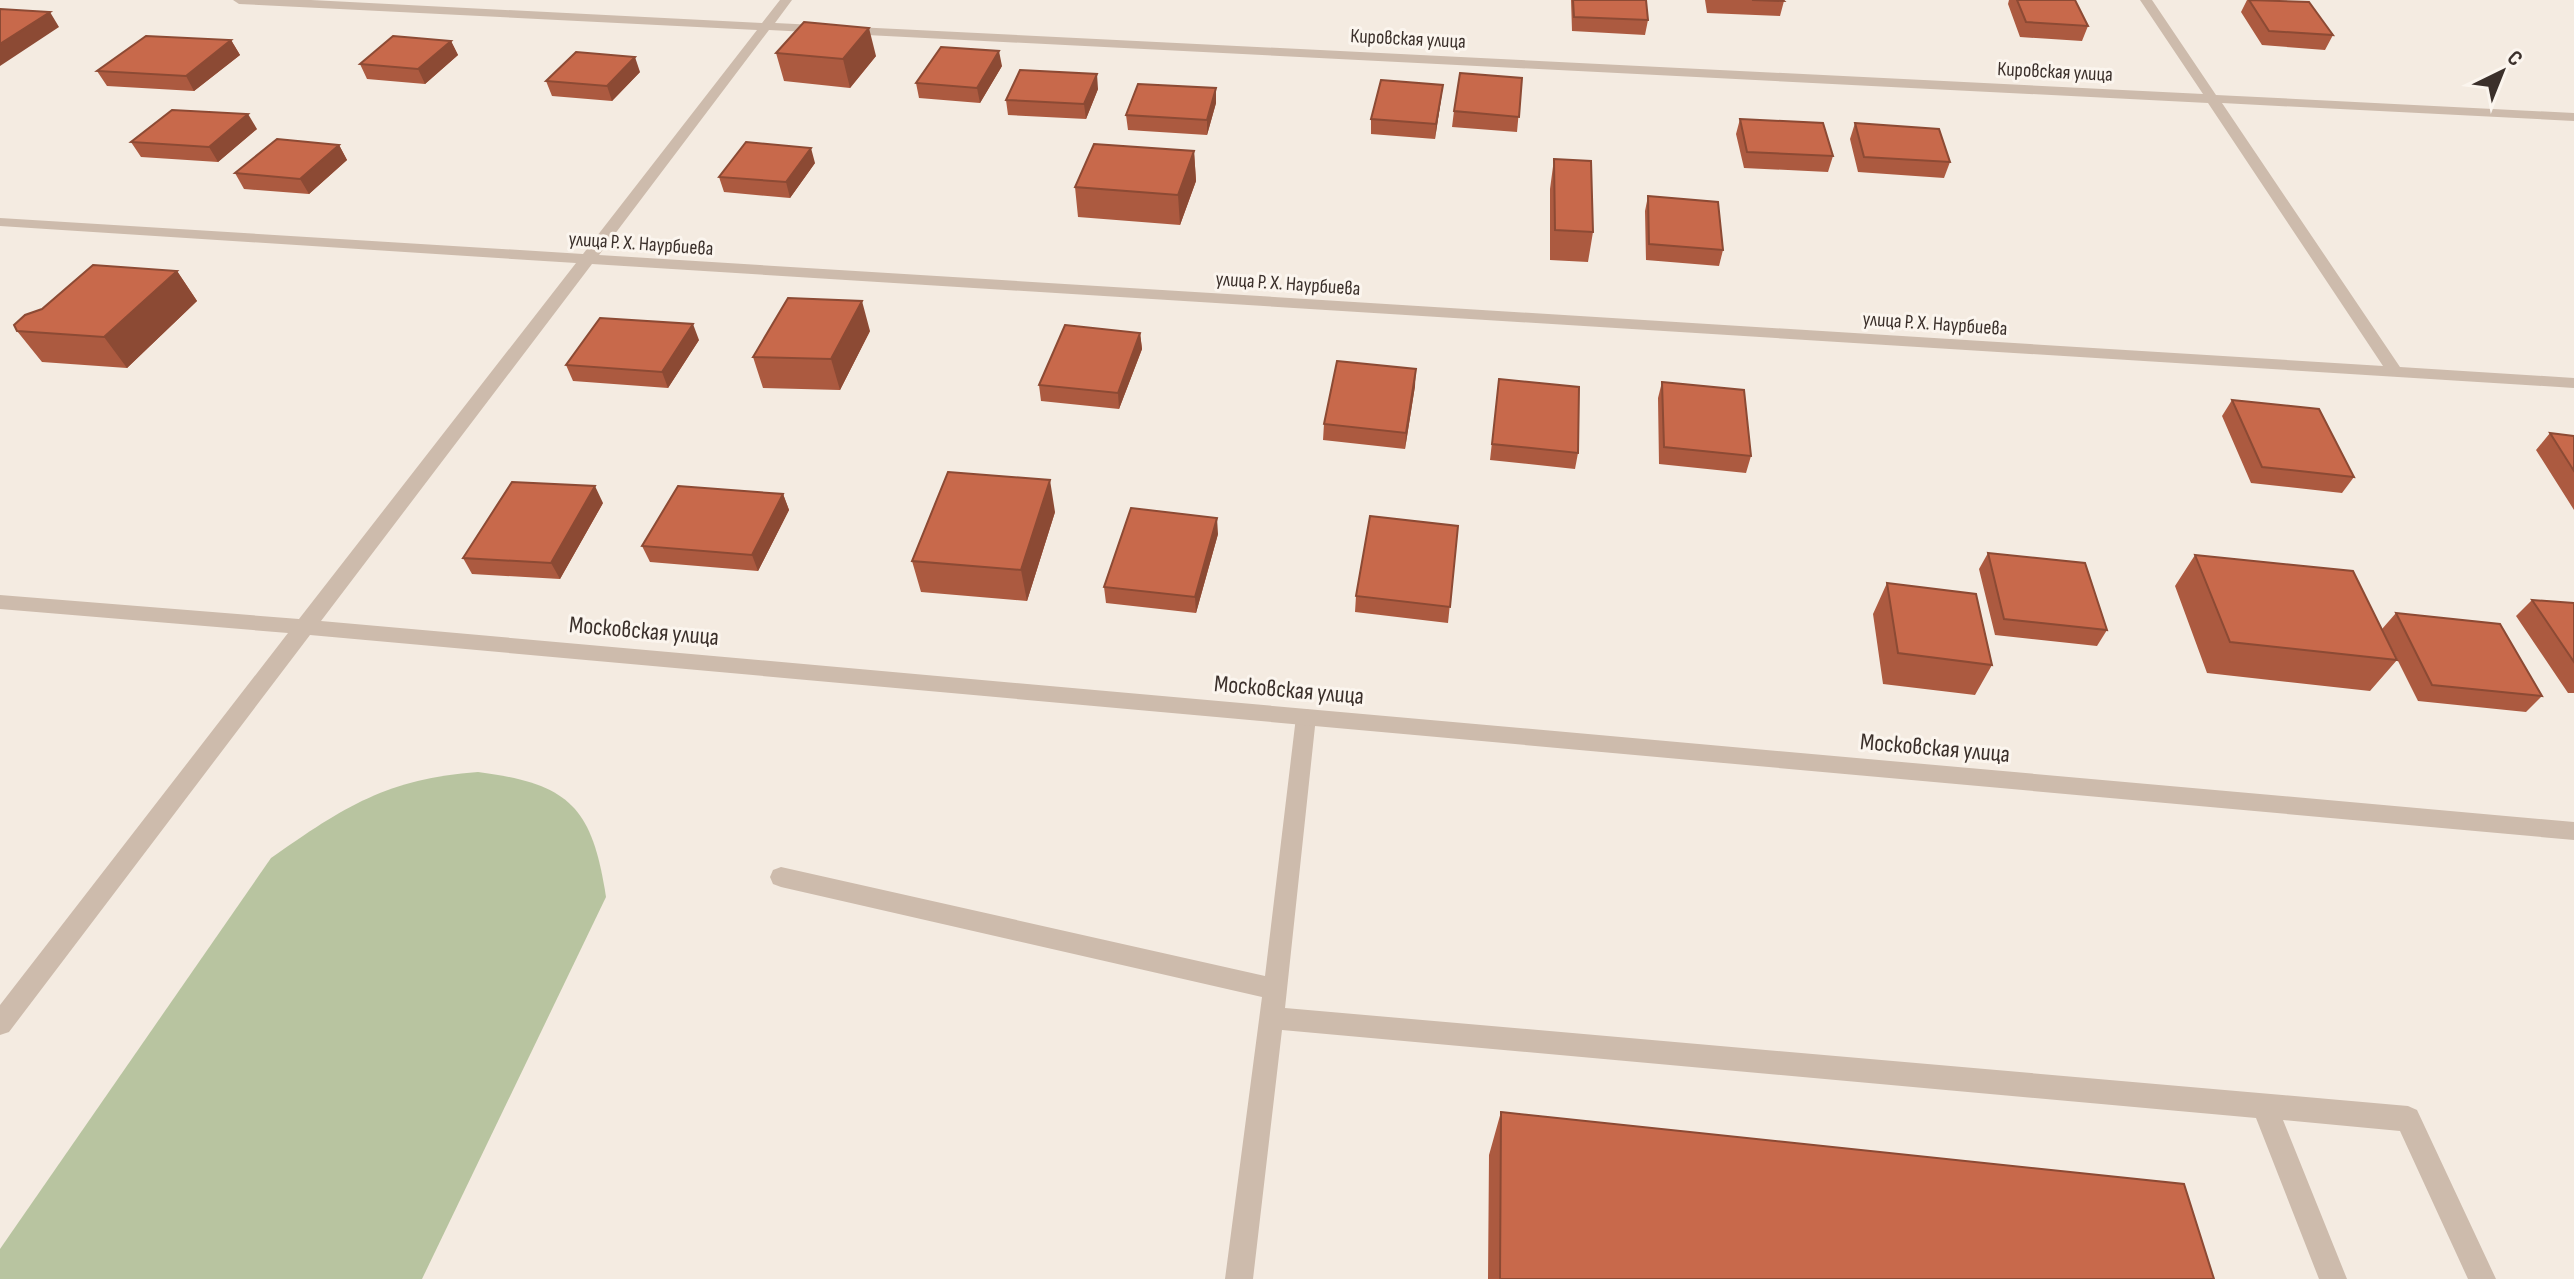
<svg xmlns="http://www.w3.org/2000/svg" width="2574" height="1279" font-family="'Sofia Sans Condensed',sans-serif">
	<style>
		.green { fill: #b8c4a0 }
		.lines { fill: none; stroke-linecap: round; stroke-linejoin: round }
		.service { fill: #cdbbac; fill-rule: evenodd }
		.minor { fill: #cdbbac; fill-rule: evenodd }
		.wall { fill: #ac5a40 }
		.shaded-wall { fill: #8c4a34 }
		.building { fill: #c8694b; stroke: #8c4a34; stroke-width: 2 }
		.labels { text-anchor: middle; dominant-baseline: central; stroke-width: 6; stroke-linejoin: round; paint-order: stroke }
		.far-street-label { font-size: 20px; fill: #3b302b; stroke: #fbf5ee }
		.street-label { font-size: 24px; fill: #3b302b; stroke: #fbf5ee }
	</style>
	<rect width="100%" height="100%" fill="#f4ebe1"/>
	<path class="green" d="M 478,772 C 570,784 592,807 606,897 L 422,1279 L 0,1279 L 0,1249 L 271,858 C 345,806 387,779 478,772 Z"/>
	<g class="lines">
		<path class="service" d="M 1306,709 L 1313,711 L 1316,717 L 1285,1008 L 2408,1106 L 2417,1110 L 2496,1279 L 2468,1279 L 2400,1131 L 2283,1120 L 2347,1279 L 2319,1279 L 2256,1118 L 1282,1030 L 1253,1279 L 1225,1279 L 1262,997 L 781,887 L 773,884 L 770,877 L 773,870 L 781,867 L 1265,976 L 1296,717 L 1299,711 Z"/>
		<path class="minor" d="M 233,0 L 311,0 L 762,23 L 780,0 L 792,0 L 775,23 L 2203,94 L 2140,0 L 2152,0 L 2216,95 L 2574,113 L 2574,121 L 2222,103 L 2400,367 L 2574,378 L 2574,388 L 592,264 L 321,621 L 2574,822 L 2574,840 L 310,635 L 9,1032 L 0,1035 L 0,1005 L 288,633 L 0,609 L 0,595 L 299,619 L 576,263 L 0,226 L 0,218 L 583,254 L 757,30 L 239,4 ZM 769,30 L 2208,103 L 2383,366 L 599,255 Z"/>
	</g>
	<path class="wall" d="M 1571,0 L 1646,0 L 1648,20 L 1645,35 L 1572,31 Z
		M 1705,0 L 1783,0 L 1784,1 L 1780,16 L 1707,13 Z
		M 2009,0 L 2075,0 L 2088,26 L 2082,41 L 2020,37 L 2008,4 Z
		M 2247,0 L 2276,0 L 2333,35 L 2325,50 L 2262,45 L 2241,12 Z
		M 231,40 L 240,55 L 194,91 L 107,86 L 97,71 Z
		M 451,41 L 458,55 L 425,84 L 367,79 L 360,64 Z
		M 776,53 L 876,56 L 850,88 L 784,81 Z
		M 1002,66 L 980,103 L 919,98 L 916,83 Z
		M 640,72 L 612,101 L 552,96 L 546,81 Z
		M 1522,78 L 1517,132 L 1452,127 L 1454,111 Z
		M 1443,85 L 1435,139 L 1371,134 L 1371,119 Z
		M 1098,89 L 1086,119 L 1008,115 L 1006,100 Z
		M 1216,103 L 1207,135 L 1128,130 L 1126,115 Z
		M 1740,119 L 1833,156 L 1828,172 L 1744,168 L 1736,134 Z
		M 1855,123 L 1950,162 L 1944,178 L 1858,172 L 1850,139 Z
		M 257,129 L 218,162 L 141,157 L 131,142 Z
		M 339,145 L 347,160 L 309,194 L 244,189 L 235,173 Z
		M 1194,151 L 1196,181 L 1180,225 L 1078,217 L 1075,187 Z
		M 1554,159 L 1593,232 L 1588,262 L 1550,260 L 1550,189 Z
		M 815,163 L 790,198 L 724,192 L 719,177 Z
		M 1648,196 L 1723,250 L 1719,266 L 1646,260 L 1645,211 Z
		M 177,271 L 197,301 L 127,368 L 42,362 L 17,331 Z
		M 870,331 L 840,390 L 763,388 L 753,357 Z
		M 1140,333 L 1142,349 L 1119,409 L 1041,401 L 1039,385 Z
		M 699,340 L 668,388 L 573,381 L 566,365 Z
		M 1499,379 L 1578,453 L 1575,469 L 1490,460 Z
		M 1662,382 L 1751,456 L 1746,473 L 1659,464 L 1658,398 Z
		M 1415,386 L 1405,449 L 1323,440 L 1324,424 Z
		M 2232,400 L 2354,477 L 2342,493 L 2251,483 L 2222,416 Z
		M 2550,433 L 2574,436 L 2574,510 L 2536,450 Z
		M 783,494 L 789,510 L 758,571 L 650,562 L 642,546 Z
		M 603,503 L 560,579 L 472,574 L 463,558 Z
		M 1055,512 L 1027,601 L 921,592 L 912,561 Z
		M 1458,526 L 1448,623 L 1355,612 L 1356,596 Z
		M 1218,534 L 1196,613 L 1106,603 L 1104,587 Z
		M 1988,553 L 2107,630 L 2097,646 L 1995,635 L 1979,569 Z
		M 2195,555 L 2397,660 L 2370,691 L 2207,673 L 2175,586 Z
		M 1887,583 L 1992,665 L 1975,695 L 1883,684 L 1873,614 Z
		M 2532,600 L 2574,603 L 2574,693 L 2568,693 L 2516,616 Z
		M 2396,613 L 2542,696 L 2526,712 L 2418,701 L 2382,629 Z
		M 1501,1112 L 2214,1279 L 1488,1279 L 1489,1155 Z"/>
	<path class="shaded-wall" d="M 50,12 L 59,27 L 0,66 L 0,44 Z
		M 869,28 L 876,56 L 850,88 L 843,59 Z
		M 231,40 L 240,55 L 194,91 L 186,76 Z
		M 451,41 L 458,55 L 425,84 L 418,69 Z
		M 999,51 L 1002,66 L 980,103 L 977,88 Z
		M 635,57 L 640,72 L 612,101 L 607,86 Z
		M 1097,74 L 1098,89 L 1086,119 L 1084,104 Z
		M 1443,85 L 1441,100 L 1435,139 L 1436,124 Z
		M 1216,88 L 1216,103 L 1207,135 L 1207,120 Z
		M 248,114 L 257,129 L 218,162 L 209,147 Z
		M 339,145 L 347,160 L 309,194 L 300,179 Z
		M 811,148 L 815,163 L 790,198 L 786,182 Z
		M 1194,151 L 1196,181 L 1180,225 L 1178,195 Z
		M 177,271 L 197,301 L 127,368 L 104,337 Z
		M 862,301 L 870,331 L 840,390 L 831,359 Z
		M 693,324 L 699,340 L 668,388 L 662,372 Z
		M 1140,333 L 1142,349 L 1119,409 L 1118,393 Z
		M 1416,369 L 1415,386 L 1405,449 L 1406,433 Z
		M 1050,480 L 1055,512 L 1027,601 L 1021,570 Z
		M 595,486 L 603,503 L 560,579 L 551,563 Z
		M 783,494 L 789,510 L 758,571 L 752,555 Z
		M 1217,518 L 1218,534 L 1196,613 L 1195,597 Z"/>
	<path class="building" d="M 1573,0 L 1646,0 L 1648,20 L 1574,17 Z
		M 1752,0 L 1783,0 L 1784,1 Z
		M 2017,0 L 2075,0 L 2088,26 L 2026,22 Z
		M 2249,0 L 2309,2 L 2333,35 L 2269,31 Z
		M 0,9 L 50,12 L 0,44 Z
		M 804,22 L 869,28 L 843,59 L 776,53 Z
		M 146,36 L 231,40 L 186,76 L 97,71 Z
		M 393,36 L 451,41 L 418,69 L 360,64 Z
		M 941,47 L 999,51 L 977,88 L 916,83 Z
		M 576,52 L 635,57 L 607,86 L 546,81 Z
		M 1020,70 L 1097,74 L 1084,104 L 1006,100 Z
		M 1460,73 L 1522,78 L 1519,117 L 1454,111 Z
		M 1381,80 L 1443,85 L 1436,124 L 1371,119 Z
		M 1138,84 L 1216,88 L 1207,120 L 1126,115 Z
		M 172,110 L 248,114 L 209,147 L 131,142 Z
		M 1740,119 L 1823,123 L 1833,156 L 1747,152 Z
		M 1855,123 L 1939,129 L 1950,162 L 1864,157 Z
		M 277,139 L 339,145 L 300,179 L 235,173 Z
		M 746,142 L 811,148 L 786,182 L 719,177 Z
		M 1094,144 L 1194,151 L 1178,195 L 1075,187 Z
		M 1554,159 L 1591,161 L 1593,232 L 1555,230 Z
		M 1648,196 L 1718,202 L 1723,250 L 1649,244 Z
		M 93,265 L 177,271 L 104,337 L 17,331 L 14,325 L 25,315 L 42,309 Z
		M 788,298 L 862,301 L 831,359 L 753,357 Z
		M 600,318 L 693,324 L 662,372 L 566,365 Z
		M 1065,325 L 1140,333 L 1118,393 L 1039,385 Z
		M 1337,361 L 1416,369 L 1406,433 L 1324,424 Z
		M 1499,379 L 1579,387 L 1578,453 L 1492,444 Z
		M 1662,382 L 1744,390 L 1751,456 L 1664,447 Z
		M 2232,400 L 2319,409 L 2354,477 L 2262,467 Z
		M 2550,433 L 2574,436 L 2574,471 Z
		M 948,472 L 1050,480 L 1021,570 L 912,561 Z
		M 512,482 L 595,486 L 551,563 L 463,558 Z
		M 678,486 L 783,494 L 752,555 L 642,546 Z
		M 1131,508 L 1217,518 L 1195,597 L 1104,587 Z
		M 1370,516 L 1458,526 L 1450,607 L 1356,596 Z
		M 1988,553 L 2085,563 L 2107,630 L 2004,619 Z
		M 2195,555 L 2353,571 L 2397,660 L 2230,642 Z
		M 1887,583 L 1976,594 L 1992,665 L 1898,653 Z
		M 2532,600 L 2574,603 L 2574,662 Z
		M 2396,613 L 2500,624 L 2542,696 L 2432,685 Z
		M 1501,1112 L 2184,1184 L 2214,1279 L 1500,1279 Z"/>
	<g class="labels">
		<g class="far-street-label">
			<text transform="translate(1408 39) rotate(3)">Кировская улица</text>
			<text transform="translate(2055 72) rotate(3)">Кировская улица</text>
			<text transform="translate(641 244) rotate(4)">улица Р. Х. Наурбиева</text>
			<text transform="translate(1288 284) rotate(4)">улица Р. Х. Наурбиева</text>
			<text transform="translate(1935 324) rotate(4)">улица Р. Х. Наурбиева</text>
		</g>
		<g class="street-label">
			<text transform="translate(644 631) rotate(5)">Московская улица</text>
			<text transform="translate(1289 690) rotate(5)">Московская улица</text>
			<text transform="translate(1935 748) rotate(5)">Московская улица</text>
		</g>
	</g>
	<g transform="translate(2502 72) rotate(43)" stroke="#fbf5ee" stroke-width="6" paint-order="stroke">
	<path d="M0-6L14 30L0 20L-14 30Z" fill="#3b302b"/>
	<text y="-12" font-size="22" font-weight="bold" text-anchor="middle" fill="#3b302b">С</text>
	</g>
</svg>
